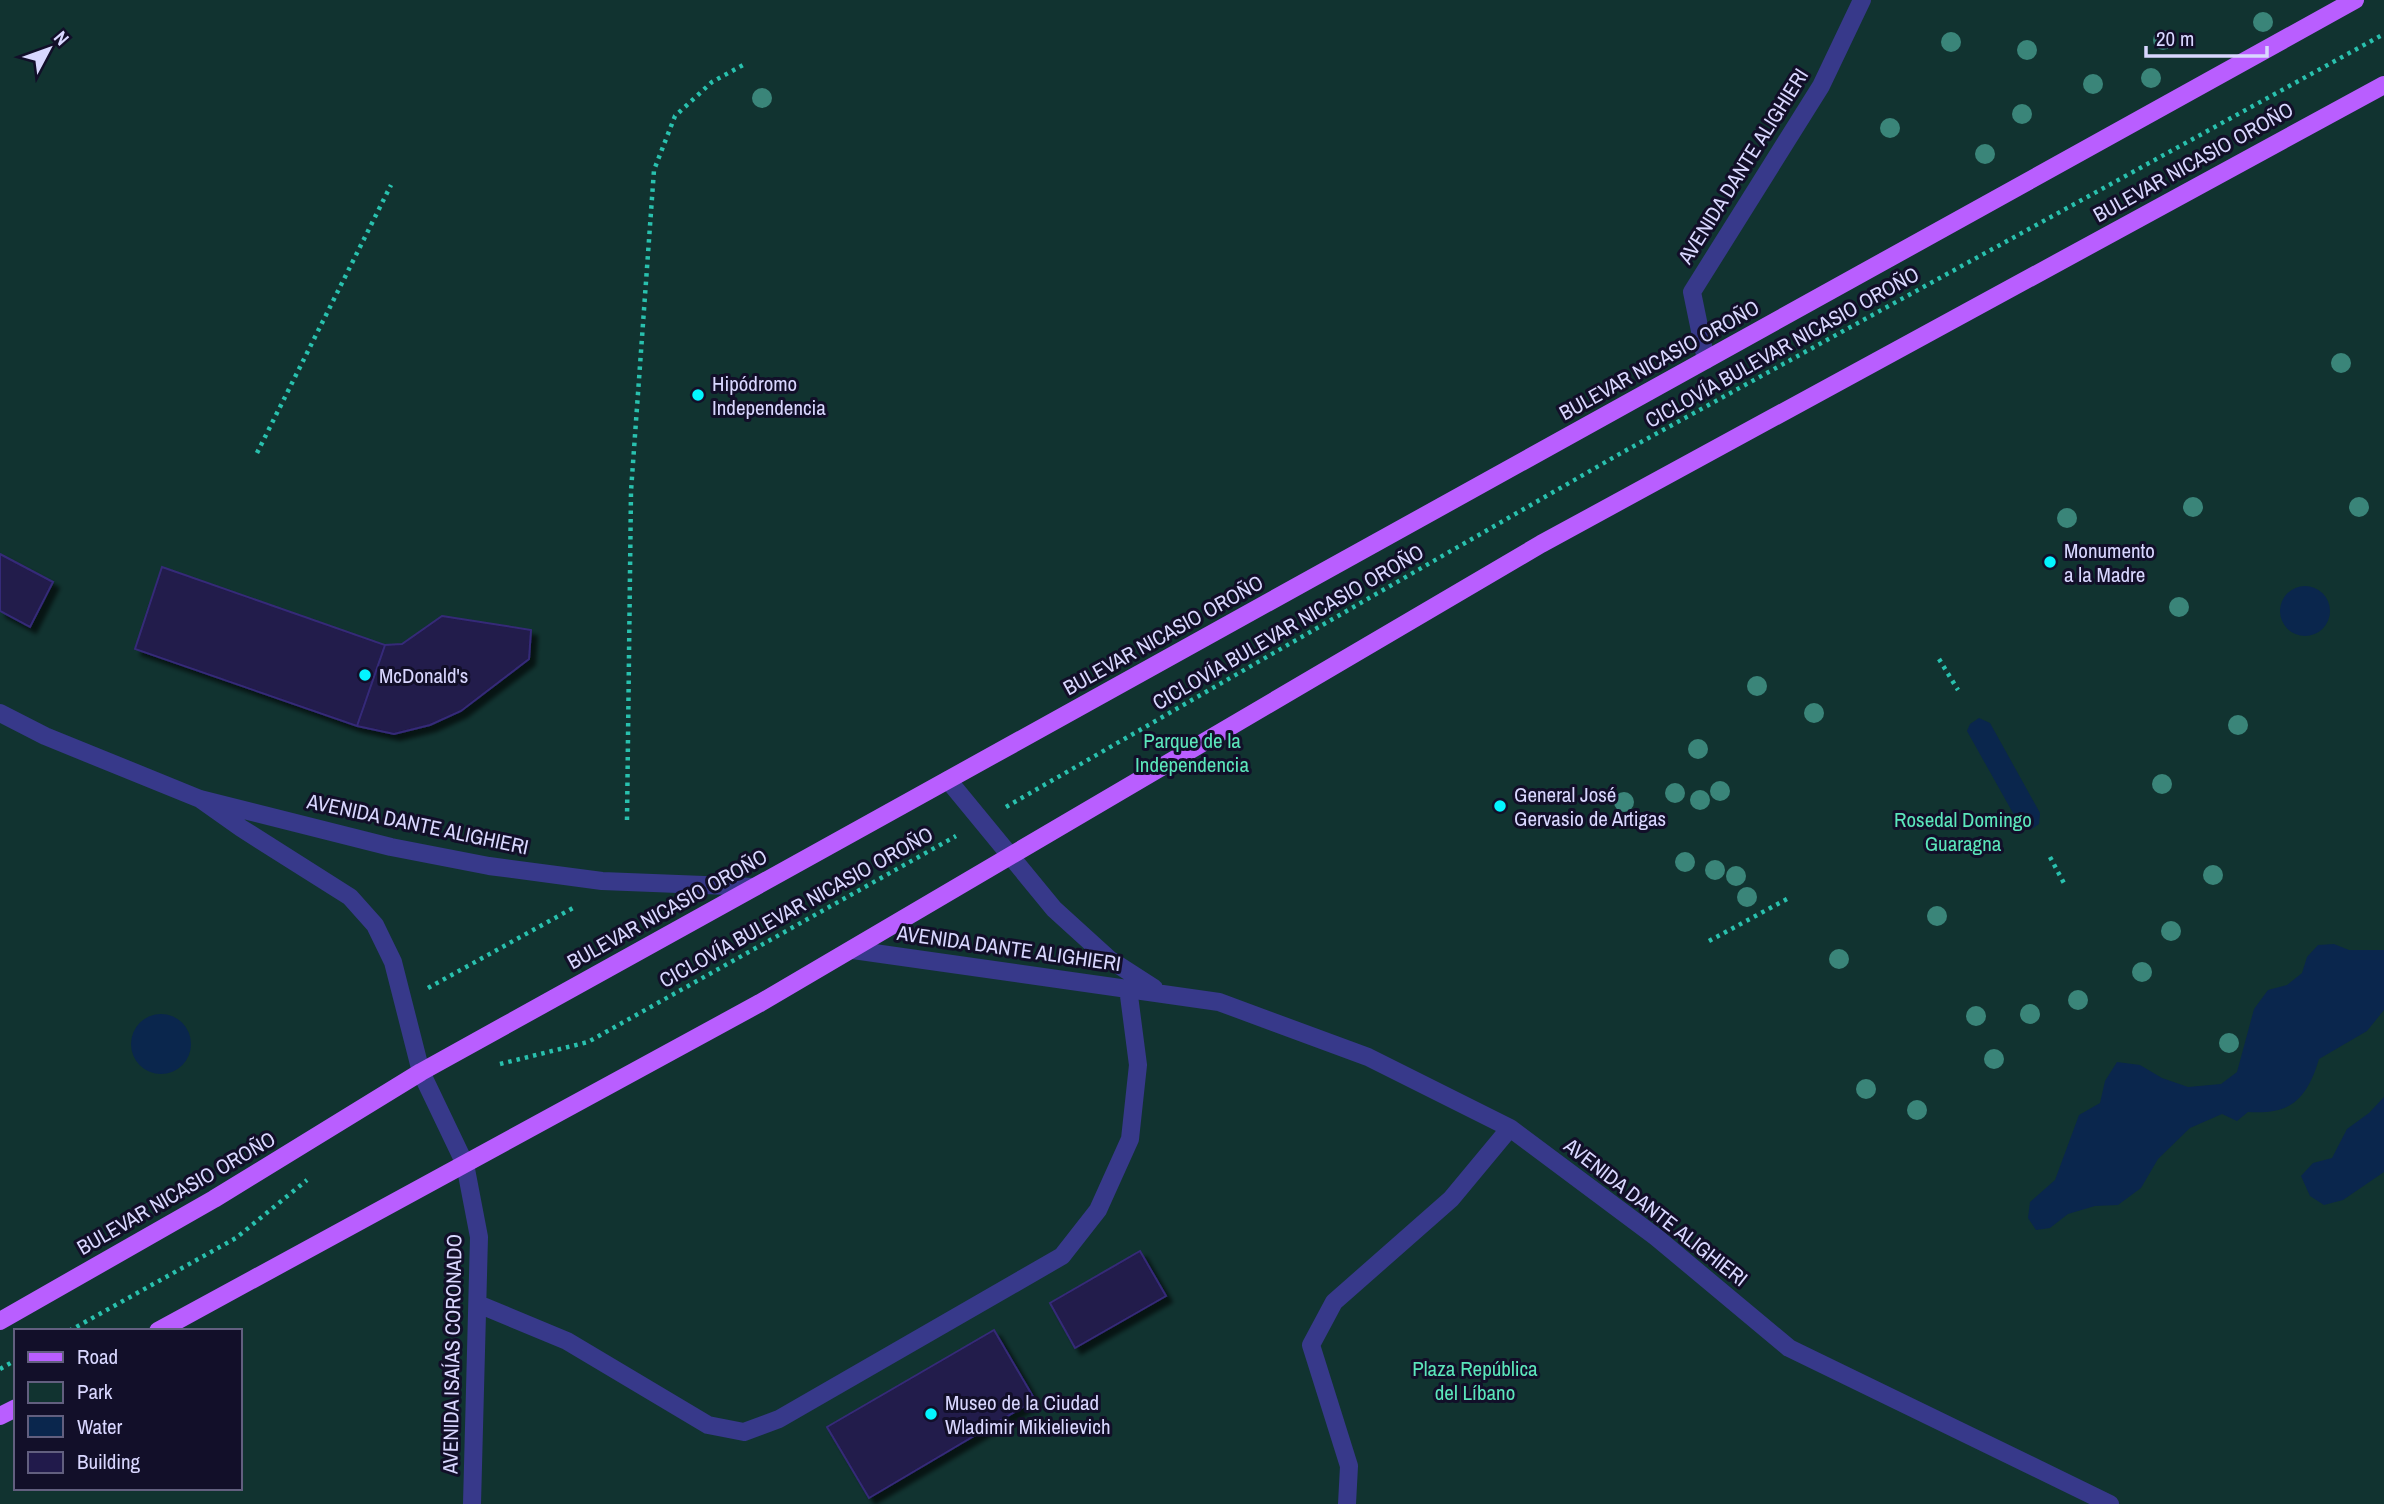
<svg xmlns="http://www.w3.org/2000/svg" width="2384" height="1504" font-family="'Archivo Narrow',sans-serif">
	<style>
		.green { fill: #113330; fill-rule: evenodd }
		.water { fill: #0a264d }
		.building { fill: #211a4b; stroke: #352a78; stroke-width: 2; filter: url(#shadow) }
		.lines { fill: none; stroke-linecap: round; stroke-linejoin: round }
		.path { stroke: #29c1ae; stroke-width: 4.5; stroke-dasharray: 3.5 5; stroke-linecap: butt }
		.minor { stroke: #37398a; stroke-width: 18 }
		.major { stroke: #b95eff; stroke-width: 18 }
		.tree { fill: #3a8579 }
		.poi-dot { fill: #03f5ff; stroke: #120f29; stroke-width: 2.5 }
		.labels { text-anchor: middle; dominant-baseline: central; stroke-width: 6; stroke-linejoin: round; paint-order: stroke }
		.street-label { font-size: 21px; fill: #d9d7ff; stroke: #120f29 }
		.poi-label { font-size: 21px; fill: #d9d7ff; stroke: #120f29; text-anchor: start }
		.park-label { font-size: 21px; fill: #5be6bb; stroke: #120f29 }
	</style>
	<defs>
		<filter id="shadow"><feDropShadow dx="6" dy="6" stdDeviation="2" flood-color="#0009"/></filter>
	</defs>
	<rect width="100%" height="100%" fill="#120f29"/>
	<path class="green" d="M 0,0 L 2384,0 L 2384,1504 L 0,1504 ZM 16,1331 L 240,1331 L 240,1488 L 16,1488 Z"/>
	<path class="water" d="M2280 611a25 25 0 1 1 50 0a25 25 0 1 1-50 0Z
		M 1979,718 L 1990,723 L 2040,813 L 2039,824 L 2030,830 L 2018,822 L 1967,731 L 1970,724 Z
		M 2334,944 L 2349,950 L 2384,950 L 2384,1010 L 2367,1031 L 2319,1059 C 2307,1099 2291,1115 2248,1112 L 2237,1121 L 2222,1114 L 2190,1128 L 2158,1159 L 2141,1188 L 2118,1205 L 2095,1206 L 2068,1214 L 2050,1228 L 2036,1230 L 2028,1218 L 2030,1202 L 2055,1180 L 2079,1115 L 2100,1103 L 2105,1081 L 2117,1062 L 2140,1065 L 2162,1078 L 2188,1087 L 2221,1084 L 2237,1072 L 2254,1009 L 2268,990 L 2287,985 L 2302,973 L 2307,957 L 2318,945 Z
		M131 1044a30 30 0 1 1 60 0a30 30 0 1 1-60 0Z
		M 2384,1097 L 2384,1172 L 2343,1200 L 2324,1205 L 2310,1196 L 2301,1176 L 2313,1163 L 2332,1158 L 2347,1129 L 2369,1113 Z"/>
	<path class="building" d="M 0,554 L 53,582 L 30,627 L 0,611 Z
		M 162,567 L 385,645 L 357,726 L 135,649 Z
		M 442,616 L 531,630 L 529,659 L 461,711 L 430,725 L 394,734 L 357,726 L 385,645 L 402,644 Z
		M 1140,1251 L 1166,1296 L 1075,1348 L 1050,1303 Z
		M 994,1330 L 1035,1400 L 869,1498 L 827,1427 Z"/>
	<g class="lines">
		<path class="path" d="M 257,453 L 391,185
			M 1939,659 L 1958,690
			M 1006,807 L 1623,452 L 2384,34
			M 627,820 L 631,491 L 654,170 L 675,116 L 712,82 L 743,65
			M 2050,857 L 2066,887
			M 1709,941 L 1787,899
			M 428,988 L 573,908
			M 500,1064 L 588,1042 L 956,836
			M 69,1331 L 236,1238 L 307,1180
			M 0,1369 L 16,1360"/>
		<path class="minor" d="M 1706,360 L 1692,292 L 1821,86 L 1862,0
			M 0,713 L 45,736 L 200,799 L 391,847 L 489,866 L 602,881 L 755,887
			M 948,780 L 1054,909 L 1109,959 L 1154,988
			M 200,799 L 241,828 L 350,897 L 375,925 L 393,962 L 421,1072 L 465,1164 L 479,1237 L 472,1504
			M 853,950 L 1219,1002 L 1368,1057 L 1510,1128 L 1656,1237 L 1789,1348 L 2110,1504
			M 478,1304 L 567,1341 L 708,1425 L 744,1432 L 779,1419 L 1062,1256 L 1098,1210 L 1130,1139 L 1138,1065 L 1128,988
			M 1347,1504 L 1349,1466 L 1311,1345 L 1334,1302 L 1451,1199 L 1510,1128"/>
		<path class="major" d="M 0,1321 L 214,1199 L 421,1072 L 2355,0
			M 158,1331 L 760,1003 L 1541,544 L 2384,85
			M 0,1416 L 16,1408"/>
	</g>
	<g class="tree">
		<circle cx="2263" cy="22" r="10"/>
		<circle cx="2163" cy="40" r="10"/>
		<circle cx="1951" cy="42" r="10"/>
		<circle cx="2027" cy="50" r="10"/>
		<circle cx="2151" cy="78" r="10"/>
		<circle cx="2093" cy="84" r="10"/>
		<circle cx="762" cy="98" r="10"/>
		<circle cx="2022" cy="114" r="10"/>
		<circle cx="1890" cy="128" r="10"/>
		<circle cx="1985" cy="154" r="10"/>
		<circle cx="2341" cy="363" r="10"/>
		<circle cx="2193" cy="507" r="10"/>
		<circle cx="2359" cy="507" r="10"/>
		<circle cx="2067" cy="518" r="10"/>
		<circle cx="2179" cy="607" r="10"/>
		<circle cx="1757" cy="686" r="10"/>
		<circle cx="1814" cy="713" r="10"/>
		<circle cx="2238" cy="725" r="10"/>
		<circle cx="1698" cy="749" r="10"/>
		<circle cx="2162" cy="784" r="10"/>
		<circle cx="1720" cy="791" r="10"/>
		<circle cx="1675" cy="793" r="10"/>
		<circle cx="1700" cy="800" r="10"/>
		<circle cx="1624" cy="802" r="10"/>
		<circle cx="1685" cy="862" r="10"/>
		<circle cx="1715" cy="870" r="10"/>
		<circle cx="2213" cy="875" r="10"/>
		<circle cx="1736" cy="876" r="10"/>
		<circle cx="1747" cy="897" r="10"/>
		<circle cx="1937" cy="916" r="10"/>
		<circle cx="2171" cy="931" r="10"/>
		<circle cx="1839" cy="959" r="10"/>
		<circle cx="2142" cy="972" r="10"/>
		<circle cx="2078" cy="1000" r="10"/>
		<circle cx="2030" cy="1014" r="10"/>
		<circle cx="1976" cy="1016" r="10"/>
		<circle cx="2229" cy="1043" r="10"/>
		<circle cx="1994" cy="1059" r="10"/>
		<circle cx="1866" cy="1089" r="10"/>
		<circle cx="1917" cy="1110" r="10"/>
	</g>
	<g class="poi-dot">
		<circle cx="698" cy="395" r="7"/>
		<circle cx="2050" cy="562" r="7"/>
		<circle cx="365" cy="675" r="7"/>
		<circle cx="1500" cy="806" r="7"/>
		<circle cx="931" cy="1414" r="7"/>
	</g>
	<g class="labels">
		<g class="street-label">
			<text transform="translate(2193 162) rotate(-29)">BULEVAR NICASIO OROÑO</text>
			<text transform="translate(1743 166) rotate(-58)">AVENIDA DANTE ALIGHIERI</text>
			<text transform="translate(1782 347) rotate(-29)">CICLOVÍA BULEVAR NICASIO OROÑO</text>
			<text transform="translate(1659 360) rotate(-29)">BULEVAR NICASIO OROÑO</text>
			<text transform="translate(1288 627) rotate(-30)">CICLOVÍA BULEVAR NICASIO OROÑO</text>
			<text transform="translate(1163 635) rotate(-29)">BULEVAR NICASIO OROÑO</text>
			<text transform="translate(418 824) rotate(12)">AVENIDA DANTE ALIGHIERI</text>
			<text transform="translate(796 907) rotate(-29)">CICLOVÍA BULEVAR NICASIO OROÑO</text>
			<text transform="translate(667 909) rotate(-29)">BULEVAR NICASIO OROÑO</text>
			<text transform="translate(1009 948) rotate(8)">AVENIDA DANTE ALIGHIERI</text>
			<text transform="translate(176 1193) rotate(-30)">BULEVAR NICASIO OROÑO</text>
			<text transform="translate(1656 1212) rotate(38)">AVENIDA DANTE ALIGHIERI</text>
			<text transform="translate(452 1354) rotate(-89)">AVENIDA ISAÍAS CORONADO</text>
		</g>
		<g class="poi-label">
			<text x="712" y="383">Hipódromo<tspan x="712" dy="24">Independencia</tspan></text>
			<text x="2064" y="550">Monumento<tspan x="2064" dy="24">a la Madre</tspan></text>
			<text x="379" y="675">McDonald's</text>
			<text x="1514" y="794">General José<tspan x="1514" dy="24">Gervasio de Artigas</tspan></text>
			<text x="945" y="1402">Museo de la Ciudad<tspan x="945" dy="24">Wladimir Mikielievich</tspan></text>
		</g>
		<g class="park-label">
			<text x="1192" y="740">Parque de la<tspan x="1192" dy="24">Independencia</tspan></text>
			<text x="1963" y="819">Rosedal Domingo<tspan x="1963" dy="24">Guaragna</tspan></text>
			<text x="1475" y="1368">Plaza República<tspan x="1475" dy="24">del Líbano</tspan></text>
		</g>
	</g>
	<rect x="14" y="1329" width="228" height="161" fill="#120f29" stroke="#625f7f" stroke-width="2"/>
	<rect x="28" y="1352" width="35" height="10" fill="#b95eff" stroke="#625f7f" stroke-width="2"/>
	<text x="77" y="1364" font-size="21" fill="#d9d7ff">Road</text>
	<rect x="28" y="1382" width="35" height="21" fill="#113330" stroke="#625f7f" stroke-width="2"/>
	<text x="77" y="1399" font-size="21" fill="#d9d7ff">Park</text>
	<rect x="28" y="1416" width="35" height="21" fill="#0a264d" stroke="#625f7f" stroke-width="2"/>
	<text x="77" y="1434" font-size="21" fill="#d9d7ff">Water</text>
	<rect x="28" y="1452" width="35" height="21" fill="#211a4b" stroke="#625f7f" stroke-width="2"/>
	<text x="77" y="1469" font-size="21" fill="#d9d7ff">Building</text>
	<g transform="translate(49 49) rotate(49)" stroke="#120f29" stroke-width="5" paint-order="stroke">
	<path d="M0-5L12 26L0 18L-12 26Z" fill="#d9d7ff"/>
	<text y="-10" font-size="19" font-weight="bold" text-anchor="middle" fill="#d9d7ff">N</text>
	</g>
	<path d="M2146 46v10h121v-10" fill="none" stroke="#d9d7ff" stroke-width="3.5"/>
	<text x="2156" y="46" font-size="21" fill="#d9d7ff" stroke="#120f29" stroke-width="5" paint-order="stroke">20 m</text>
</svg>
